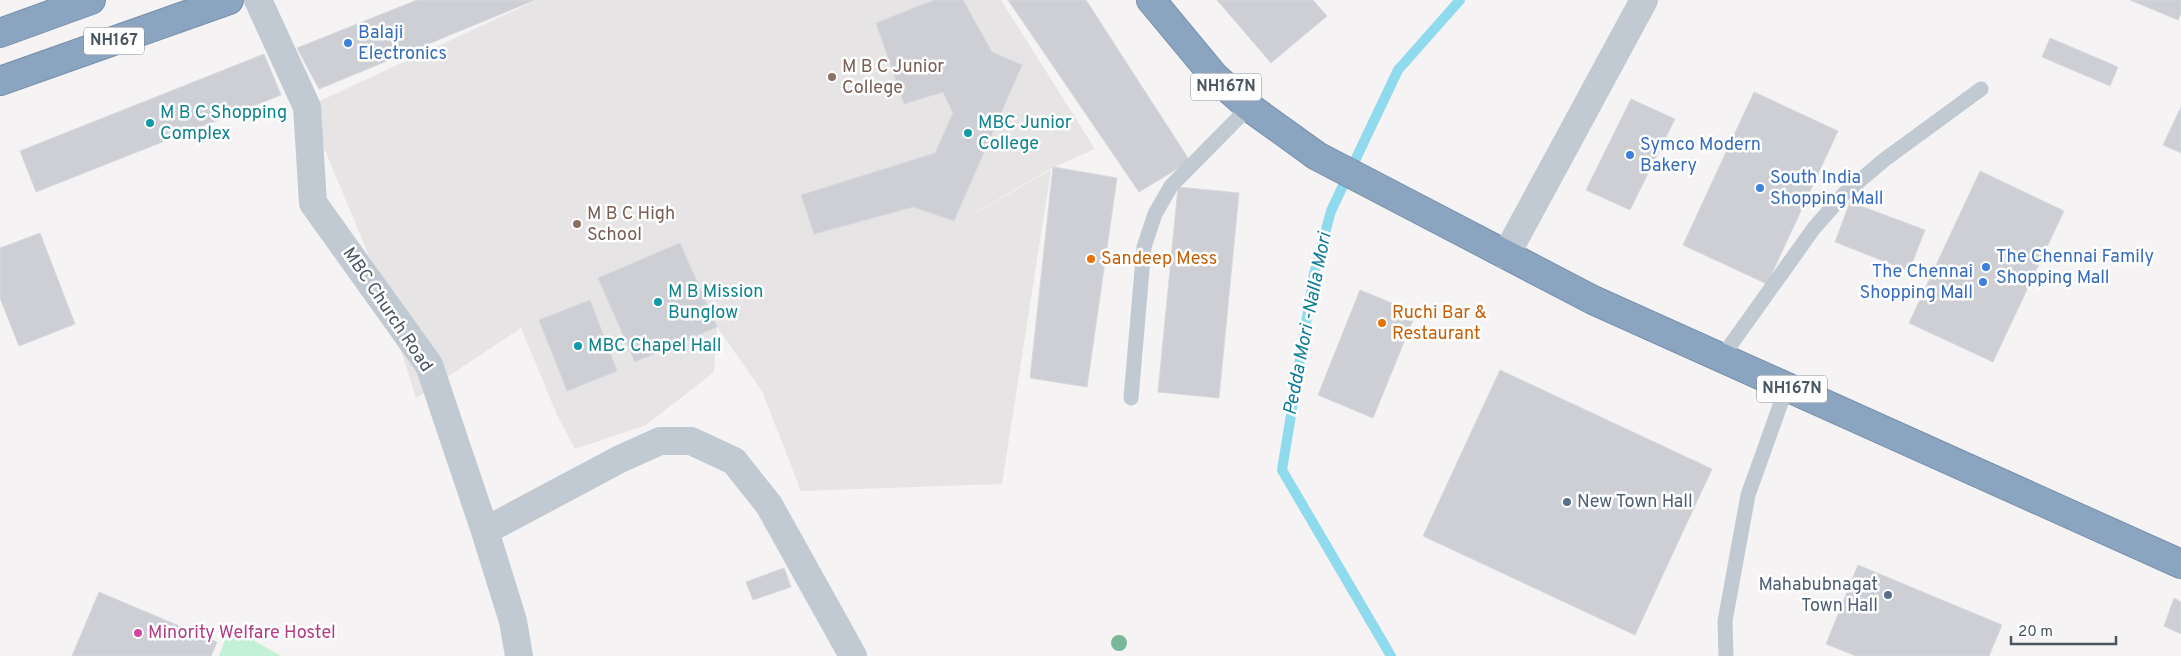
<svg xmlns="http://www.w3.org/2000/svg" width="2181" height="656" font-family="Overpass,sans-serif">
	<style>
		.education { fill: #e6e4e5 }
		.green { fill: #c3f1d5 }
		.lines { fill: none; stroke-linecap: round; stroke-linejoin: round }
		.stream { stroke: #90daee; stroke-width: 10 }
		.building { fill: #cdcfd5; stroke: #d7d9de }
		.highway-casing { stroke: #7690ad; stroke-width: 30 }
		.lane { stroke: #c1cad2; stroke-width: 15 }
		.street { stroke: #c1cad2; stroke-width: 28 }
		.highway { stroke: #8ba5c1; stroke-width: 28 }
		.tree { fill: #7bb799 }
		.shop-dot { fill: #3f7fe0; stroke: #fff; stroke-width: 2 }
		.education-dot { fill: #8d6e63; stroke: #fff; stroke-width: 2 }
		.culture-dot { fill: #0f9aa8; stroke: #fff; stroke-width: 2 }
		.food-dot { fill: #e8710a; stroke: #fff; stroke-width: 2 }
		.service-dot { fill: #5c6f8a; stroke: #fff; stroke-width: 2 }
		.hotel-dot { fill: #d1479c; stroke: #fff; stroke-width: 2 }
		.labels { text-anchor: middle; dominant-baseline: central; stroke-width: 5; stroke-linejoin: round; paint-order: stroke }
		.shield { fill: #fff; stroke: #808990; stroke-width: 1 }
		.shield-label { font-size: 16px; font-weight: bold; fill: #4a5661 }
		.shop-label { font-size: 18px; fill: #366cbe; stroke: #fff; text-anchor: start }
		.education-label { font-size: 18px; fill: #785e54; stroke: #fff; text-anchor: start }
		.culture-label { font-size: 18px; fill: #0d838f; stroke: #fff; text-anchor: start }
		.food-label { font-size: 18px; fill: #c56008; stroke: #fff; text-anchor: start }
		.street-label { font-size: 18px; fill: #4a5661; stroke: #fff }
		.service-label { font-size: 18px; fill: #4e5e75; stroke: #fff; text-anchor: start }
		.hotel-label { font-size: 18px; fill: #b23c85; stroke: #fff; text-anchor: start }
		.water-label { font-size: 19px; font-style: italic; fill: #0c7c9b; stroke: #fff }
	</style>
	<rect width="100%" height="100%" fill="#f5f3f3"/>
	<path class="education" d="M 537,0 L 1001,0 L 1095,149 L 1052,168 L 945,230 L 1051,170 L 1002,484 L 801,491 L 762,391 L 717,327 L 714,372 L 646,425 L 575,449 L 557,415 L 521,328 L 416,398 L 377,275 L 307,107 Z"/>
	<path class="green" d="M 230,627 L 281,656 L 219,656 Z"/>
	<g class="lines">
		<path class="stream" d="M 1391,656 L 1282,470 L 1314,274 L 1331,211 L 1398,70 L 1460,0"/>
	</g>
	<path class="building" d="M 417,0 L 535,0 L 319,89 L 297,48 Z
		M 934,0 L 963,0 L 992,52 L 1022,65 L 954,221 L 913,207 L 814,234 L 801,195 L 935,153 L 953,113 L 943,92 L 904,104 L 876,23 Z
		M 1008,0 L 1086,0 L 1190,161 L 1139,192 Z
		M 1217,0 L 1313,0 L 1327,16 L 1271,63 Z
		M 2130,0 L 2181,0 L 2181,13 L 2178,20 Z
		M 2050,38 L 2118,67 L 2110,86 L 2042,57 Z
		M 264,54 L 281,95 L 36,192 L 20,151 Z
		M 1754,92 L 1838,131 L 1767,284 L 1683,245 Z
		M 1631,99 L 1675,119 L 1630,210 L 1586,190 Z
		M 2181,107 L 2181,153 L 2163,145 Z
		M 1053,167 L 1117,178 L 1087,387 L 1030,378 Z
		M 1980,171 L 2064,211 L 1993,362 L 1909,323 Z
		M 1178,187 L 1239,193 L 1219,398 L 1158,392 Z
		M 1850,202 L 1925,230 L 1909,271 L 1835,242 Z
		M 40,233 L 75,324 L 19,346 L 0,298 L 0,248 Z
		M 680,243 L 717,327 L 635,362 L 598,278 Z
		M 1360,290 L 1416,313 L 1373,418 L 1318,395 Z
		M 590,300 L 617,371 L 567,391 L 539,320 Z
		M 1500,370 L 1712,469 L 1635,635 L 1423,536 Z
		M 1858,565 L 2002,625 L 1989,656 L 1856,656 L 1826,644 Z
		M 784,568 L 791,587 L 753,600 L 746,582 Z
		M 99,592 L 217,642 L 211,656 L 72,656 Z
		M 2174,598 L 2181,602 L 2181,634 L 2164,626 Z"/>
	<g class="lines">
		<g class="highway-casing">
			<path id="highway" d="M 1151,0 L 1215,77 L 1249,107 L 1317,156 L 1593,300 L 2181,564
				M 0,33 L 91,0
				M 0,81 L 229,0"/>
		</g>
		<path class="lane" d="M 1722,357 L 1814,228 L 1845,193 L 1884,160 L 1981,89
			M 1131,398 L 1144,247 L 1155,214 L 1171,186 L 1249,107
			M 1726,656 L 1725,621 L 1748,495 L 1787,386"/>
		<path class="street" d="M 258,0 L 307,107 L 313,203 L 429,365 L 485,531 L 513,621 L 519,656
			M 1506,255 L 1644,0
			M 485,531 L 620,459 L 660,441 L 691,441 L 734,461 L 769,505 L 853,656"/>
		<use href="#highway" class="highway"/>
	</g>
	<circle class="tree" cx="1119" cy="643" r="8"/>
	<g class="shop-dot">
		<circle cx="348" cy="43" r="5"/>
		<circle cx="1630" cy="155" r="5"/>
		<circle cx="1760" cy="188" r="5"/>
		<circle cx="1986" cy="267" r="5"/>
		<circle cx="1983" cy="282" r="5"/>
	</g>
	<g class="education-dot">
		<circle cx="832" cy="77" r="5"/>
		<circle cx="577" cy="224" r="5"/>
	</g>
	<g class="culture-dot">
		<circle cx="150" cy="123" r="5"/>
		<circle cx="968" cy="133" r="5"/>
		<circle cx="658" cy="302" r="5"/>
		<circle cx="578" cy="346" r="5"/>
	</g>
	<g class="food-dot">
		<circle cx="1091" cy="259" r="5"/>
		<circle cx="1382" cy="323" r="5"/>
	</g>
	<g class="service-dot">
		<circle cx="1567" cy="502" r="5"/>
		<circle cx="1888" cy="595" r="5"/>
	</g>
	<circle class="hotel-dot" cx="138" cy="633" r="5"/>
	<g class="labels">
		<g class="shield">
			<rect x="84" y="27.5" width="60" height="27" rx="4"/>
			<rect x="1191" y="73.5" width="70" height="27" rx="4"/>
			<rect x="1757" y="375.5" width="70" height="27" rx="4"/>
		</g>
		<g class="shield-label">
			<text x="114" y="41">NH167</text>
			<text x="1226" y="87">NH167N</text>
			<text x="1792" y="389">NH167N</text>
		</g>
		<g class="shop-label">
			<text x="358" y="33">Balaji<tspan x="358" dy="21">Electronics</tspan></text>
			<text x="1640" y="145">Symco Modern<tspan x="1640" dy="21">Bakery</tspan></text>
			<text x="1770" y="178">South India<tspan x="1770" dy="21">Shopping Mall</tspan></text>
			<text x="1996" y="257">The Chennai Family<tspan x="1996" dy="21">Shopping Mall</tspan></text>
			<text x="1973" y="272" text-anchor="end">The Chennai<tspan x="1973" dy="21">Shopping Mall</tspan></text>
		</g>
		<g class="education-label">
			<text x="842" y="67">M B C Junior<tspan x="842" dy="21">College</tspan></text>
			<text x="587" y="214">M B C High<tspan x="587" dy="21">School</tspan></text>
		</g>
		<g class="culture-label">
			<text x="160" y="113">M B C Shopping<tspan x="160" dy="21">Complex</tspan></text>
			<text x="978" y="123">MBC Junior<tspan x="978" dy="21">College</tspan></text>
			<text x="668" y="292">M B Mission<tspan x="668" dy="21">Bunglow</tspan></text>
			<text x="588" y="346">MBC Chapel Hall</text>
		</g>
		<g class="food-label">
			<text x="1101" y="259">Sandeep Mess</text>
			<text x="1392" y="313">Ruchi Bar &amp;<tspan x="1392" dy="21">Restaurant</tspan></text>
		</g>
		<g class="street-label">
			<text transform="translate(387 310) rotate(56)">MBC Church Road</text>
		</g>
		<g class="service-label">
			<text x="1577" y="502">New Town Hall</text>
			<text x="1878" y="585" text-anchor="end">Mahabubnagat<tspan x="1878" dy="21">Town Hall</tspan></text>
		</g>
		<g class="hotel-label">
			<text x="148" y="633">Minority Welfare Hostel</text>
		</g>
		<g class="water-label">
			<text transform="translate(1308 324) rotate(-79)">Pedda Mori -Nalla Mori</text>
		</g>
	</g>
	<path d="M2011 636v8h105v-8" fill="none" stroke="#4a5661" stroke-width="2.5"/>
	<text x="2018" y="636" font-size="15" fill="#4a5661" stroke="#ffffff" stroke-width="4" paint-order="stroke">20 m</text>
</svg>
